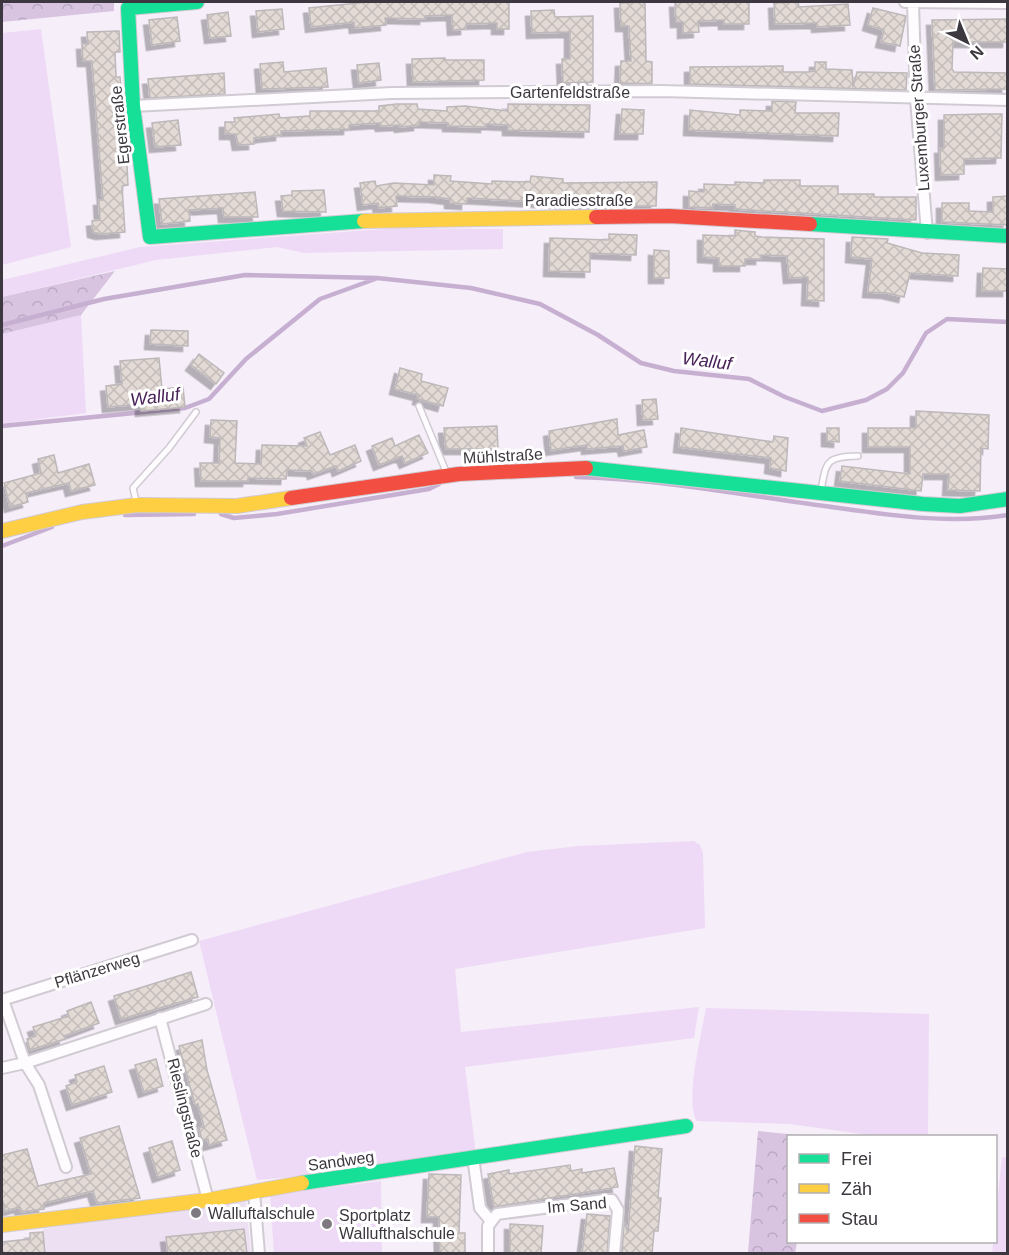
<svg xmlns="http://www.w3.org/2000/svg" width="1009" height="1255" font-family="Helvetica,sans-serif">
	<style>
		.built { fill: #ede0f3 }
		.green { fill: #eedaf6 }
		.forest { fill: url(#forest-crowns) }
		.lines { fill: none; stroke-linecap: round; stroke-linejoin: round }
		.stream { stroke: #c6afd0; stroke-width: 4.5 }
		.building { fill: url(#building-cross-hatch); stroke: #bdb8b9; stroke-width: 1.5; filter: url(#shadow) }
		.lane-casing { stroke: #d1cbd3; stroke-width: 8 }
		.street-casing { stroke: #d1cbd3; stroke-width: 14 }
		.fast-casing { stroke: #d1cbd3; stroke-width: 16 }
		.slow-casing { stroke: #d1cbd3; stroke-width: 16 }
		.jam-casing { stroke: #d1cbd3; stroke-width: 16 }
		.lane { stroke: #fefcfe; stroke-width: 5 }
		.street { stroke: #fefcfe; stroke-width: 10 }
		.fast { stroke: #16e098; stroke-width: 14 }
		.slow { stroke: #ffcf43; stroke-width: 14 }
		.jam { stroke: #f24e42; stroke-width: 14 }
		.poi-dot { fill: #7e7880; stroke: #fff; stroke-width: 2 }
		.labels { text-anchor: middle; dominant-baseline: central; stroke-width: 6; stroke-linejoin: round; paint-order: stroke }
		.street-label { font-size: 16px; fill: #3d383f; stroke: #fff }
		.poi-label { font-size: 16px; fill: #3d383f; stroke: #fff; text-anchor: start }
		.water-label { font-size: 18px; font-style: italic; fill: #472157; stroke: #fff }
	</style>
	<defs>
		<pattern id="forest-crowns" width="20" height="18" patternUnits="userSpaceOnUse" patternTransform="scale(1.5)"><rect width="20" height="18" fill="#d8c4e1"/><path d="M2 6a3 3 0 1 1 6 0M12 15a3 3 0 1 1 6 0" fill="none" stroke="#baa9c2"/></pattern>
		<pattern id="building-cross-hatch" width="8" height="8" patternUnits="userSpaceOnUse" patternTransform="scale(1.5)"><rect width="8" height="8" fill="#e3dad6"/><path d="M0 0l8 8M0 8l8-8" fill="none" stroke="#c4bcb9"/></pattern>
		<filter id="shadow"><feDropShadow dx="-5.5" dy="5.5" stdDeviation="0" flood-color="#0004"/></filter>
	</defs>
	<rect width="100%" height="100%" fill="#f6eef9"/>
	<path class="built" d="M 245,1196 L 251,1253 L 45,1253 L 43,1229 Z"/>
	<path class="green" d="M 41,29 L 71,247 L 2,265 L 2,33 Z
		M 397,228 L 503,229 L 503,249 L 304,253 L 277,247 L 156,260 L 2,297 L 2,280 L 140,247 Z
		M 81,315 L 86,413 L 2,424 L 2,334 Z
		M 694,841 L 700,845 L 703,853 L 705,928 L 455,969 L 461,1032 L 699,1007 L 694,1038 L 465,1067 L 476,1154 L 348,1172 L 257,1180 L 199,941 L 527,852 L 578,846 Z
		M 706,1008 L 929,1014 L 928,1136 L 876,1136 L 790,1124 L 697,1121 C 684,1102 702,1032 706,1008 Z
		M 1002,1157 L 1007,1158 L 1007,1253 L 992,1253 Z
		M 381,1181 L 382,1253 L 274,1253 L 270,1195 Z"/>
	<path class="forest" d="M 2,2 L 114,2 L 114,11 L 2,22 Z
		M 115,271 L 81,315 L 2,334 L 2,297 Z
		M 758,1131 L 808,1136 L 788,1136 L 788,1242 L 797,1242 L 795,1253 L 748,1253 Z"/>
	<g class="lines">
		<path class="stream" d="M 2,325 L 104,299 L 245,275 L 377,278 L 471,288 L 540,304 L 598,335 L 641,363 L 674,371 L 749,379 L 785,397 L 822,411 L 866,400 L 887,389 L 903,373 L 926,333 L 947,319 L 1008,322
			M 2,426 L 185,408 L 209,399 L 246,359 L 320,299 L 375,279
			M 576,477 C 664,479 752,497 839,508 C 895,516 951,524 1008,515
			M 221,514 L 234,518 L 277,514 L 429,489 L 439,484
			M 125,515 L 194,514
			M 2,546 L 52,527"/>
	</g>
	<path class="building" d="M 368,2 L 509,2 L 509,29 L 497,29 L 497,23 L 466,24 L 466,29 L 453,30 L 452,15 L 425,16 L 425,19 L 385,18 L 386,25 L 355,28 L 354,22 L 311,27 L 309,8 Z
		M 645,2 L 646,61 L 652,62 L 652,84 L 620,83 L 621,61 L 631,61 L 629,26 L 621,26 L 620,3 Z
		M 675,2 L 749,2 L 749,24 L 724,24 L 724,20 L 698,21 L 699,32 L 683,33 L 683,22 L 676,22 Z
		M 798,2 L 799,7 L 848,4 L 850,25 L 817,27 L 817,23 L 775,24 L 774,3 Z
		M 873,8 L 906,16 L 900,46 L 881,42 L 884,30 L 868,25 Z
		M 282,9 L 284,29 L 258,32 L 256,11 Z
		M 554,10 L 555,17 L 593,16 L 593,82 L 563,83 L 562,59 L 570,59 L 570,32 L 532,33 L 531,11 Z
		M 228,12 L 231,36 L 210,38 L 207,15 Z
		M 177,17 L 180,41 L 152,45 L 149,20 Z
		M 1008,19 L 1008,42 L 953,42 L 952,69 L 954,72 L 1007,73 L 1007,89 L 935,90 L 932,20 Z
		M 119,31 L 120,52 L 115,52 L 116,77 L 120,77 L 126,145 L 128,185 L 122,186 L 125,232 L 101,234 L 93,232 L 92,221 L 100,220 L 99,200 L 103,200 L 92,61 L 83,61 L 82,44 L 88,44 L 87,32 Z
		M 445,58 L 445,60 L 484,60 L 484,80 L 413,82 L 412,59 Z
		M 283,62 L 284,72 L 326,68 L 328,87 L 262,89 L 260,64 Z
		M 815,62 L 826,62 L 826,69 L 852,70 L 853,87 L 857,72 L 907,73 L 906,90 L 690,84 L 690,67 L 783,66 L 783,72 L 808,72 L 815,71 Z
		M 379,63 L 381,80 L 359,83 L 357,65 Z
		M 224,73 L 225,94 L 150,98 L 148,79 Z
		M 772,101 L 796,102 L 795,113 L 839,113 L 838,136 L 689,130 L 690,110 L 740,115 L 740,110 L 772,111 Z
		M 397,104 L 417,104 L 418,109 L 447,111 L 447,107 L 465,106 L 508,111 L 508,104 L 590,105 L 589,132 L 508,130 L 508,125 L 486,124 L 486,127 L 448,126 L 448,123 L 419,122 L 419,125 L 400,127 L 399,125 L 381,126 L 380,123 L 349,125 L 349,129 L 281,131 L 281,135 L 254,138 L 254,144 L 238,145 L 236,134 L 225,134 L 225,122 L 235,122 L 234,118 L 279,114 L 280,118 L 310,116 L 310,111 L 379,111 L 379,106 Z
		M 622,109 L 644,110 L 643,134 L 620,134 Z
		M 984,114 L 1002,114 L 1001,158 L 964,159 L 964,174 L 941,175 L 940,148 L 944,148 L 944,115 Z
		M 178,120 L 181,145 L 155,147 L 152,123 Z
		M 434,175 L 451,176 L 450,181 L 492,184 L 492,181 L 530,182 L 531,176 L 563,179 L 563,183 L 657,182 L 656,206 L 578,206 L 578,204 L 467,198 L 467,204 L 450,203 L 450,199 L 434,197 L 396,196 L 397,206 L 379,208 L 378,203 L 363,205 L 360,183 L 375,181 L 376,186 L 394,183 L 434,185 Z
		M 764,180 L 800,180 L 800,186 L 838,186 L 838,194 L 874,194 L 874,197 L 916,197 L 916,220 L 735,209 L 735,205 L 713,204 L 712,208 L 689,207 L 689,191 L 704,192 L 704,184 L 735,185 L 735,182 L 764,183 Z
		M 324,190 L 326,212 L 283,211 L 281,196 L 292,195 L 292,191 Z
		M 255,192 L 258,217 L 224,217 L 223,208 L 189,210 L 190,221 L 162,224 L 159,199 Z
		M 1008,196 L 1008,225 L 942,222 L 942,203 L 969,203 L 969,211 L 993,212 L 993,197 Z
		M 735,230 L 755,232 L 755,236 L 762,237 L 824,239 L 824,301 L 807,300 L 808,277 L 789,278 L 787,256 L 761,255 L 761,259 L 745,259 L 745,266 L 719,266 L 719,258 L 703,257 L 703,235 L 735,236 Z
		M 609,234 L 637,235 L 636,255 L 590,253 L 590,272 L 549,271 L 550,238 L 609,240 Z
		M 852,237 L 888,239 L 887,243 L 922,253 L 959,255 L 958,276 L 910,273 L 904,297 L 887,293 L 868,292 L 872,259 L 851,257 Z
		M 654,250 L 669,251 L 669,278 L 654,278 Z
		M 983,268 L 1008,269 L 1008,291 L 982,291 Z
		M 151,330 L 188,331 L 188,346 L 150,344 Z
		M 199,354 L 224,373 L 216,384 L 191,365 Z
		M 159,358 L 162,389 L 183,387 L 185,407 L 141,411 L 141,404 L 108,407 L 106,386 L 122,384 L 120,361 Z
		M 400,368 L 422,374 L 421,381 L 448,388 L 443,406 L 418,399 L 419,395 L 395,389 Z
		M 656,399 L 658,419 L 643,420 L 642,400 Z
		M 916,411 L 989,415 L 988,449 L 981,448 L 980,491 L 948,490 L 949,474 L 923,474 L 921,491 L 840,481 L 842,466 L 910,474 L 910,447 L 868,447 L 868,428 L 916,428 Z
		M 617,419 L 618,435 L 644,430 L 647,447 L 624,451 L 623,446 L 587,449 L 587,445 L 551,450 L 549,431 Z
		M 211,420 L 237,421 L 235,463 L 261,464 L 262,445 L 307,446 L 304,438 L 320,432 L 330,455 L 355,445 L 361,461 L 338,471 L 336,466 L 313,474 L 312,471 L 287,470 L 286,479 L 248,478 L 248,481 L 201,481 L 200,463 L 219,463 L 220,438 L 210,437 Z
		M 497,426 L 498,449 L 446,449 L 444,428 Z
		M 681,428 L 773,442 L 774,436 L 788,438 L 786,471 L 770,468 L 771,458 L 679,447 Z
		M 827,428 L 839,428 L 839,442 L 827,441 Z
		M 419,435 L 428,453 L 405,463 L 402,456 L 379,465 L 372,446 L 392,438 L 395,446 Z
		M 54,455 L 58,473 L 89,464 L 95,485 L 71,491 L 69,483 L 26,493 L 28,502 L 10,507 L 4,483 L 41,473 L 38,459 Z
		M 191,972 L 198,997 L 121,1019 L 114,996 Z
		M 91,1002 L 99,1023 L 64,1036 L 65,1039 L 30,1050 L 27,1039 L 36,1036 L 33,1027 L 69,1016 L 67,1011 Z
		M 202,1040 L 207,1070 L 227,1140 L 209,1145 L 208,1139 L 202,1141 L 199,1128 L 204,1127 L 198,1104 L 195,1105 L 179,1046 Z
		M 156,1059 L 163,1086 L 144,1092 L 135,1065 Z
		M 104,1066 L 112,1092 L 72,1105 L 66,1086 L 77,1082 L 75,1075 Z
		M 119,1126 L 140,1198 L 97,1203 L 93,1191 L 44,1203 L 44,1209 L 21,1212 L 20,1207 L 5,1211 L 2,1198 L 2,1155 L 27,1149 L 38,1186 L 91,1174 L 80,1138 Z
		M 172,1141 L 180,1170 L 158,1177 L 149,1148 Z
		M 635,1146 L 662,1149 L 658,1198 L 661,1198 L 658,1231 L 654,1231 L 652,1254 L 622,1254 L 624,1222 L 628,1233 Z
		M 570,1165 L 571,1171 L 582,1169 L 582,1173 L 614,1168 L 618,1187 L 494,1207 L 488,1174 L 509,1170 L 509,1174 Z
		M 429,1174 L 461,1175 L 459,1233 L 465,1233 L 465,1254 L 440,1254 L 439,1217 L 427,1217 Z
		M 587,1214 L 610,1216 L 607,1254 L 582,1254 Z
		M 510,1224 L 543,1226 L 541,1254 L 510,1254 Z
		M 244,1229 L 247,1254 L 168,1254 L 166,1237 Z
		M 43,1232 L 45,1254 L 2,1254 L 2,1242 L 30,1239 L 30,1233 Z"/>
	<g class="lines">
		<g class="lane-casing">
			<path id="lane" d="M 419,406 L 447,474
				M 821,491 C 826,461 826,457 858,456
				M 136,501 L 133,488 L 169,448 L 196,412"/>
		</g>
		<g class="street-casing">
			<path id="street" d="M 905,2 L 1008,3
				M 913,3 L 916,99 L 927,233
				M 133,106 L 392,93 L 661,91 L 1008,100
				M 2,1000 L 192,940
				M 3,1000 L 25,1063 L 39,1085 L 66,1167
				M 160,1018 L 208,1200
				M 2,1068 L 25,1063 L 206,1004
				M 474,1164 L 480,1208 L 490,1220
				M 254,1192 L 259,1254
				M 488,1254 L 488,1226 L 497,1214 L 605,1200 L 612,1200 L 618,1210 L 614,1254"/>
		</g>
		<g class="fast-casing">
			<path id="fast" d="M 197,2 L 128,8 L 133,106 L 150,237 L 364,221
				M 810,224 L 1008,236
				M 586,468 L 923,504 L 960,506 L 1008,499
				M 302,1183 L 686,1126"/>
		</g>
		<g class="slow-casing">
			<path id="slow" d="M 364,221 L 596,217
				M 2,531 L 82,512 L 137,505 L 237,506 L 291,498
				M 2,1225 L 208,1200 L 302,1183"/>
		</g>
		<g class="jam-casing">
			<path id="jam" d="M 596,217 L 669,216 L 810,224
				M 291,498 L 459,474 L 586,468"/>
		</g>
		<use href="#lane" class="lane"/>
		<use href="#street" class="street"/>
		<use href="#fast" class="fast"/>
		<use href="#slow" class="slow"/>
		<use href="#jam" class="jam"/>
	</g>
	<g class="poi-dot">
		<circle cx="196" cy="1213" r="6"/>
		<circle cx="327" cy="1224" r="6"/>
	</g>
	<g class="labels">
		<g class="street-label">
			<text x="570" y="92">Gartenfeldstraße</text>
			<text transform="translate(919 118) rotate(-94)">Luxemburger Straße</text>
			<text transform="translate(120 125) rotate(-96)">Egerstraße</text>
			<text x="579" y="200">Paradiesstraße</text>
			<text transform="translate(503 456) rotate(-3)">Mühlstraße</text>
			<text transform="translate(97 970) rotate(-17)">Pflänzerweg</text>
			<text transform="translate(185 1108) rotate(76)">Rieslingstraße</text>
			<text transform="translate(341 1161) rotate(-8)">Sandweg</text>
			<text transform="translate(577 1205) rotate(-5)">Im Sand</text>
		</g>
		<g class="poi-label">
			<text x="208" y="1213">Walluftalschule</text>
			<text x="339" y="1215">Sportplatz<tspan x="339" dy="18">Wallufthalschule</tspan></text>
		</g>
		<g class="water-label">
			<text transform="translate(707 361) rotate(7)">Walluf</text>
			<text transform="translate(155 397) rotate(-7)">Walluf</text>
		</g>
	</g>
	<rect width="1009" height="1255" fill="none" stroke="#3d383f" stroke-width="6"/>
	<rect x="787" y="1135" width="210" height="108" fill="#ffffff" stroke="#b1afb2" stroke-width="1.5"/>
	<rect x="799" y="1154" width="30" height="9" fill="#16e098" stroke="#b1afb2" stroke-width="1.5"/>
	<text x="841" y="1165" font-size="18" fill="#3d383f">Frei</text>
	<rect x="799" y="1184" width="30" height="9" fill="#ffcf43" stroke="#b1afb2" stroke-width="1.5"/>
	<text x="841" y="1195" font-size="18" fill="#3d383f">Zäh</text>
	<rect x="799" y="1214" width="30" height="9" fill="#f24e42" stroke="#b1afb2" stroke-width="1.5"/>
	<text x="841" y="1225" font-size="18" fill="#3d383f">Stau</text>
	<g transform="translate(967 42) rotate(137)" stroke="#ffffff" stroke-width="4.5" paint-order="stroke">
	<path d="M0-4.5L10 22L0 15L-10 22Z" fill="#3d383f"/>
	<text y="-9" font-size="16" font-weight="bold" text-anchor="middle" fill="#3d383f">N</text>
	</g>
</svg>
